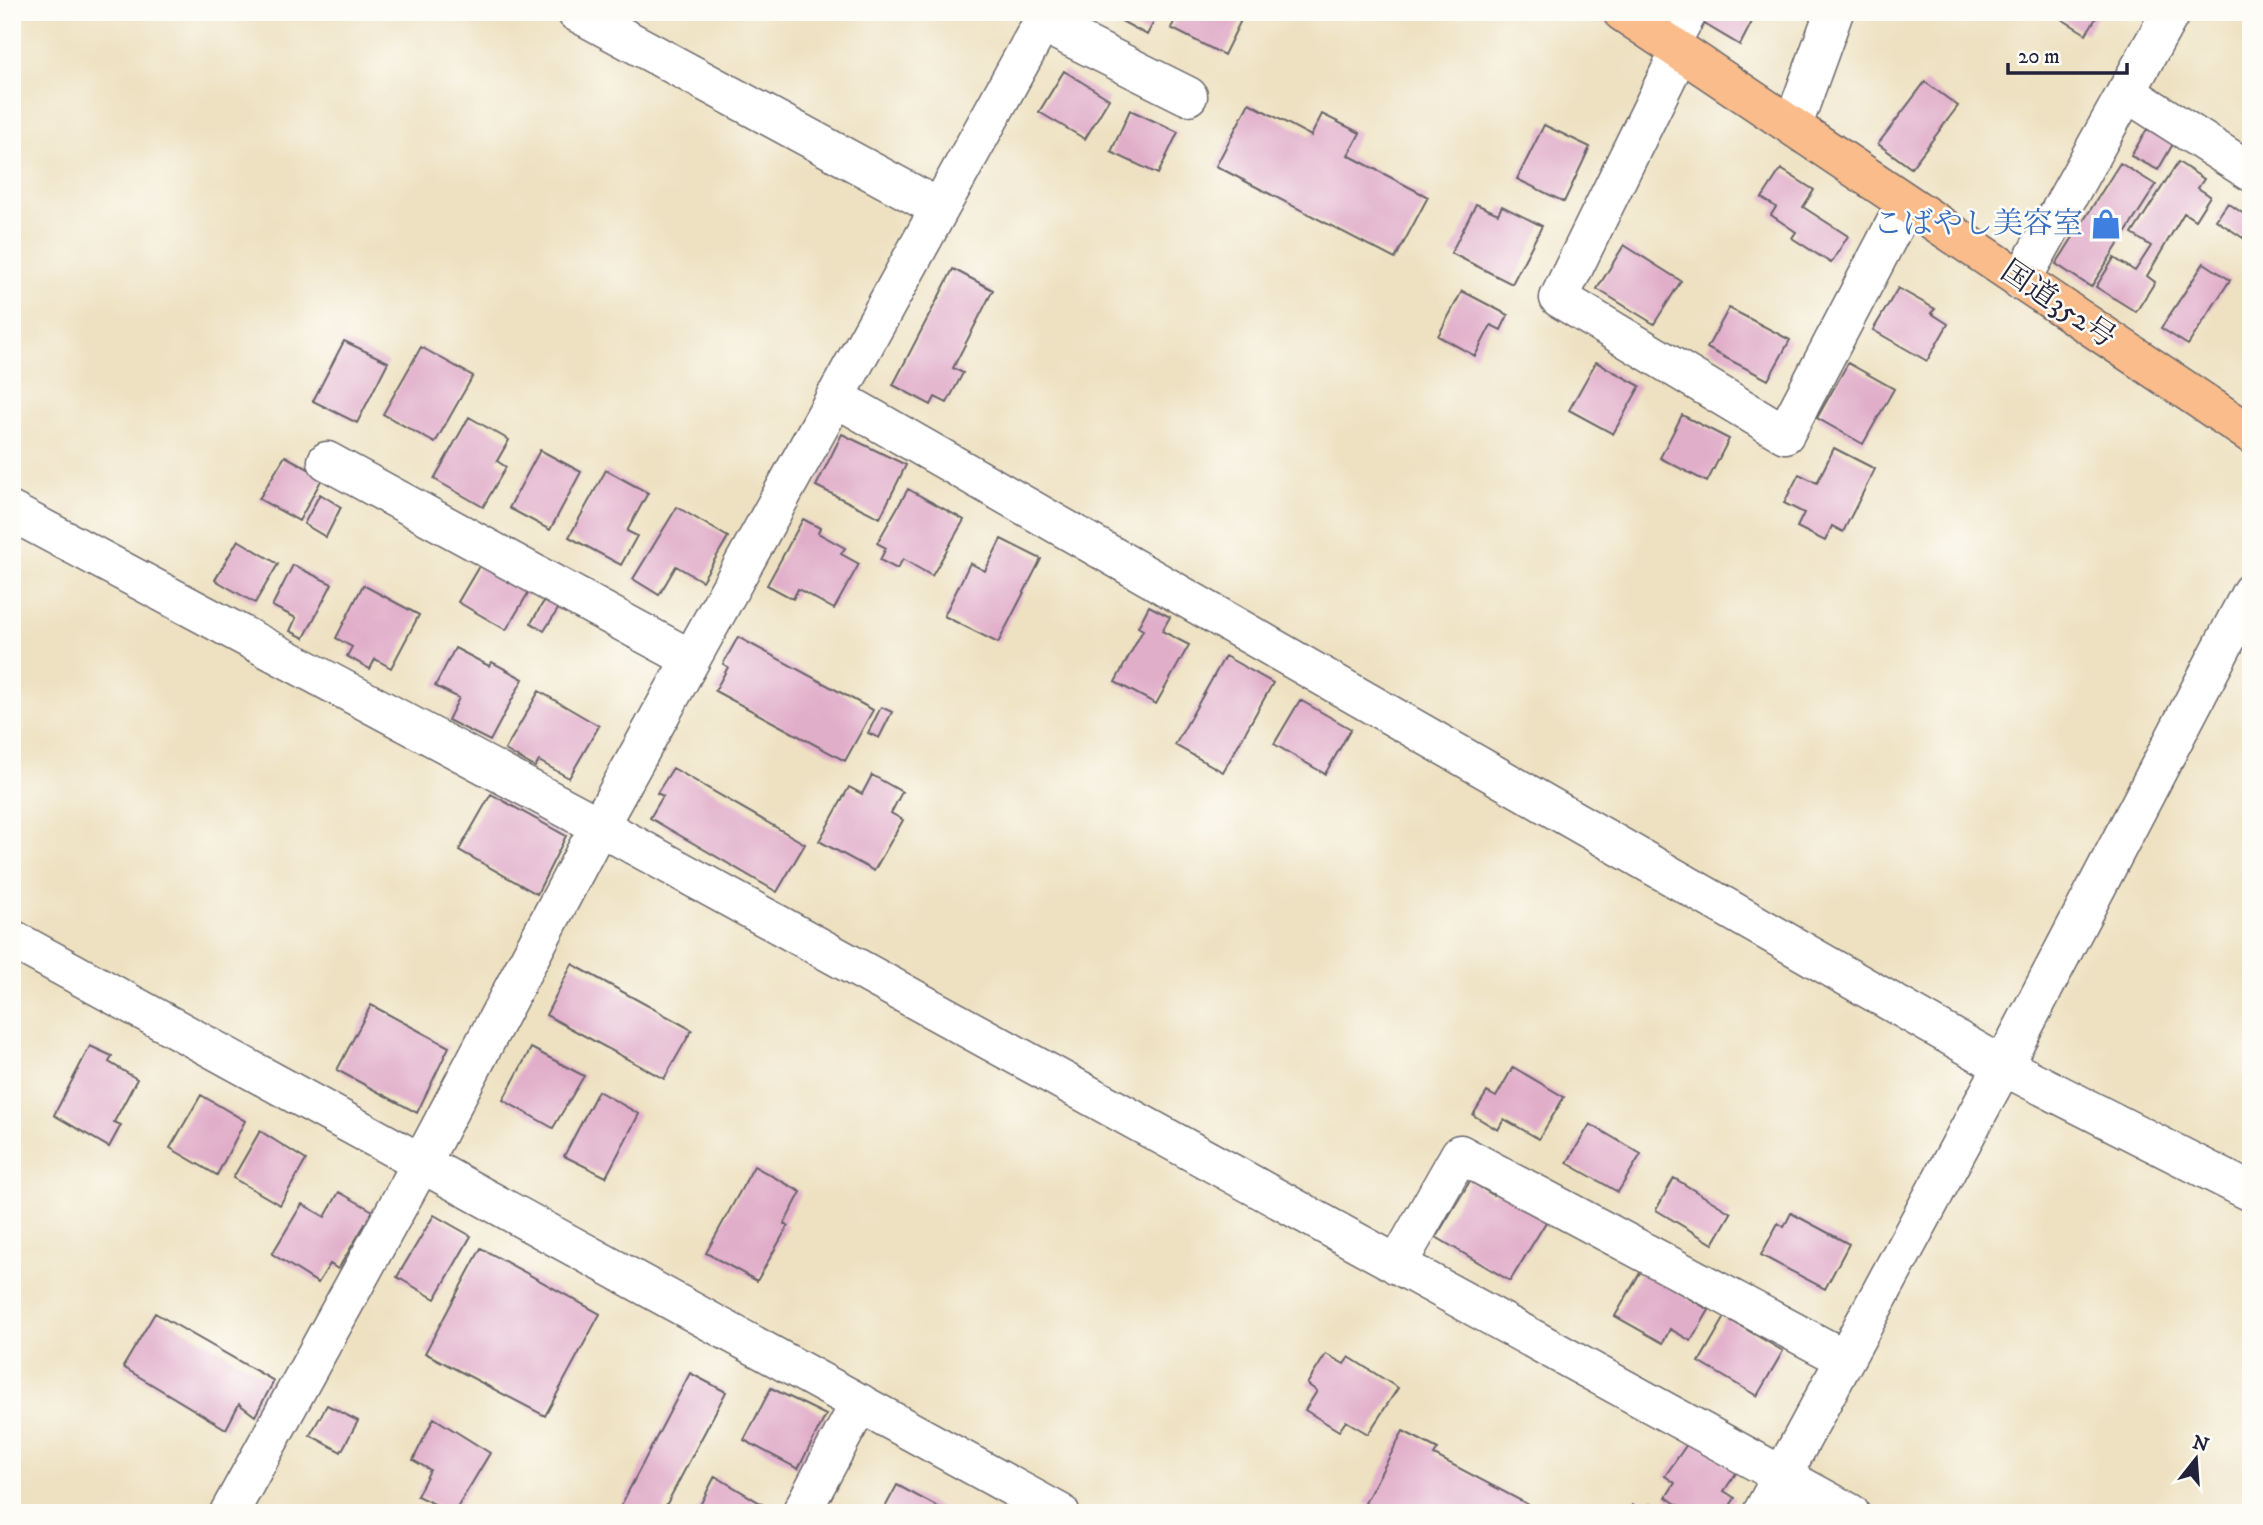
<svg xmlns="http://www.w3.org/2000/svg" width="2263" height="1525" font-family="'IM FELL DW Pica','Noto Serif JP',serif">
	<style>
		.building { fill: #e1aeca }
		.lines { fill: none; stroke-linecap: round; stroke-linejoin: round }
		.minor-casing { stroke: #69656a; stroke-width: 41 }
		.tertiary-casing { stroke: #69656a; stroke-width: 41 }
		.trunk-casing { stroke: #69656a; stroke-width: 41 }
		.minor { stroke: #fff; stroke-width: 38 }
		.tertiary { stroke: #fff; stroke-width: 38 }
		.trunk { stroke: #f9bc8a; stroke-width: 38 }
		.labels { text-anchor: middle; dominant-baseline: central; stroke-width: 5; stroke-linejoin: round; paint-order: stroke }
		.shop-label { font-size: 30px; fill: #366cbe; stroke: #fdfcf7; text-anchor: end }
		.street-label { font-size: 30px; fill: #22223b; stroke: #fdfcf7 }
	</style>
	<rect width="100%" height="100%" fill="#fdfcf7"/>
	<filter id="ink" filterUnits="userSpaceOnUse"><feTurbulence type="fractalNoise" baseFrequency=".0143" numOctaves="2"/><feDisplacementMap in="SourceGraphic" scale="14" xChannelSelector="R" yChannelSelector="G"/><feConvolveMatrix kernelMatrix="1 2 1 2 8 2 1 2 1" color-interpolation-filters="sRGB"/></filter>
	<filter id="wash" filterUnits="userSpaceOnUse"><feTurbulence type="fractalNoise" baseFrequency=".00686" numOctaves="4" result="noise"/><feDisplacementMap in="SourceGraphic" scale="28" xChannelSelector="R" yChannelSelector="G"/><feGaussianBlur stdDeviation="1.57" result="paint"/><feColorMatrix in="noise" values="0 0 0 0 0 0 0 0 0 0 0 0 0 0 0 0 0 1.4 0 .05"/><feComposite in="paint" operator="in"/></filter>
	<g filter="url(#wash)">
		<rect width="100%" height="100%" fill="#eee1c1"/>
		<g id="blocks">
			<path class="building" d="M 1105,12 L 1159,12 L 1147,35 Z
				M 1179,12 L 1245,12 L 1224,55 L 1171,28 Z
				M 1701,12 L 1757,12 L 1740,45 L 1696,19 Z
				M 2050,12 L 2100,12 L 2086,34 Z
				M 1064,71 L 1109,99 L 1085,139 L 1039,112 Z
				M 1925,82 L 1958,106 L 1911,168 L 1878,144 Z
				M 1249,103 L 1311,136 L 1322,114 L 1360,133 L 1348,155 L 1428,197 L 1395,259 L 1216,166 Z
				M 1130,110 L 1178,132 L 1158,174 L 1111,152 Z
				M 1544,125 L 1590,147 L 1564,202 L 1517,179 Z
				M 2147,129 L 2173,144 L 2158,170 L 2131,156 Z
				M 2178,162 L 2204,179 L 2198,188 L 2210,196 L 2195,220 L 2184,213 L 2147,276 L 2155,282 L 2136,312 L 2096,287 L 2114,258 L 2135,271 L 2151,246 L 2132,234 Z
				M 2120,163 L 2156,185 L 2091,287 L 2056,264 Z
				M 1781,169 L 1814,190 L 1803,207 L 1848,236 L 1831,263 L 1792,238 L 1796,232 L 1771,215 L 1776,207 L 1762,198 Z
				M 2228,203 L 2251,219 L 2251,227 L 2243,238 L 2216,220 Z
				M 1476,204 L 1498,214 L 1502,206 L 1542,226 L 1512,284 L 1451,253 Z
				M 1624,245 L 1681,281 L 1654,324 L 1597,289 Z
				M 2204,263 L 2230,280 L 2188,345 L 2161,328 Z
				M 953,269 L 993,290 L 953,368 L 963,373 L 947,403 L 935,397 L 931,405 L 893,385 Z
				M 1898,288 L 1935,309 L 1931,313 L 1948,324 L 1927,361 L 1873,330 Z
				M 1462,291 L 1508,315 L 1501,330 L 1491,325 L 1475,356 L 1438,336 Z
				M 1729,308 L 1790,340 L 1768,380 L 1707,348 Z
				M 344,341 L 388,362 L 357,423 L 313,401 Z
				M 421,347 L 473,376 L 435,443 L 383,414 Z
				M 1596,362 L 1640,386 L 1613,434 L 1569,410 Z
				M 1848,363 L 1894,389 L 1863,444 L 1817,418 Z
				M 1682,415 L 1729,439 L 1707,482 L 1660,458 Z
				M 469,417 L 509,440 L 497,461 L 506,467 L 483,507 L 434,479 Z
				M 842,434 L 906,465 L 880,518 L 816,486 Z
				M 1834,448 L 1875,469 L 1843,532 L 1832,526 L 1825,541 L 1797,527 L 1804,513 L 1784,503 L 1799,474 L 1817,483 Z
				M 540,450 L 581,472 L 550,530 L 509,508 Z
				M 285,456 L 323,477 L 299,521 L 259,499 Z
				M 606,470 L 648,493 L 627,531 L 637,536 L 621,565 L 569,537 Z
				M 908,489 L 964,520 L 932,576 L 903,559 L 897,569 L 880,560 L 886,548 L 877,543 Z
				M 320,494 L 341,507 L 326,537 L 304,524 Z
				M 677,507 L 728,537 L 702,581 L 676,566 L 659,595 L 633,579 Z
				M 803,519 L 820,528 L 818,533 L 845,548 L 841,554 L 859,564 L 834,609 L 798,589 L 793,599 L 767,585 Z
				M 1001,539 L 1041,559 L 998,643 L 944,616 L 970,563 L 985,571 Z
				M 238,540 L 278,564 L 255,603 L 215,580 Z
				M 485,556 L 533,585 L 506,630 L 458,602 Z
				M 293,565 L 332,584 L 304,638 L 290,631 L 296,618 L 272,606 Z
				M 363,585 L 419,615 L 391,668 L 375,659 L 370,669 L 347,656 L 352,647 L 336,638 Z
				M 550,591 L 564,600 L 544,631 L 531,623 Z
				M 1149,606 L 1170,617 L 1162,631 L 1189,645 L 1156,704 L 1115,682 L 1143,630 L 1138,627 Z
				M 738,637 L 873,710 L 845,761 L 715,691 L 728,667 L 723,664 Z
				M 455,648 L 489,666 L 492,662 L 523,679 L 490,741 L 448,720 L 459,698 L 435,686 Z
				M 1225,656 L 1273,683 L 1223,772 L 1175,745 Z
				M 539,691 L 599,726 L 569,778 L 539,761 L 535,767 L 505,750 Z
				M 1300,700 L 1351,729 L 1325,774 L 1274,744 Z
				M 881,707 L 892,712 L 879,738 L 868,733 Z
				M 673,768 L 805,844 L 777,892 L 650,818 L 663,796 L 657,793 Z
				M 872,775 L 902,792 L 891,813 L 903,820 L 874,871 L 819,841 L 849,787 L 862,794 Z
				M 491,794 L 566,836 L 537,894 L 459,850 Z
				M 572,964 L 692,1030 L 664,1079 L 546,1015 Z
				M 371,1005 L 449,1047 L 417,1113 L 337,1070 Z
				M 90,1046 L 112,1056 L 109,1062 L 137,1079 L 114,1122 L 121,1125 L 109,1147 L 54,1115 Z
				M 531,1048 L 584,1076 L 553,1128 L 503,1100 Z
				M 1513,1067 L 1564,1097 L 1539,1139 L 1504,1119 L 1498,1130 L 1473,1115 L 1487,1092 L 1496,1097 Z
				M 598,1091 L 639,1114 L 606,1177 L 564,1156 Z
				M 201,1095 L 245,1121 L 217,1175 L 170,1148 Z
				M 1590,1124 L 1641,1154 L 1618,1192 L 1567,1163 Z
				M 260,1131 L 306,1160 L 280,1205 L 233,1178 Z
				M 754,1166 L 801,1192 L 784,1224 L 788,1226 L 757,1281 L 706,1253 Z
				M 1674,1178 L 1731,1213 L 1713,1244 L 1656,1210 Z
				M 1470,1181 L 1493,1195 L 1501,1183 L 1551,1214 L 1510,1281 L 1436,1237 Z
				M 339,1192 L 373,1211 L 338,1269 L 330,1264 L 318,1283 L 272,1254 L 302,1204 L 325,1217 Z
				M 1791,1213 L 1849,1244 L 1825,1289 L 1761,1255 L 1778,1223 L 1784,1227 Z
				M 434,1215 L 471,1236 L 435,1299 L 397,1277 Z
				M 481,1248 L 600,1314 L 545,1416 L 425,1353 Z
				M 1641,1271 L 1709,1310 L 1691,1341 L 1670,1329 L 1663,1343 L 1615,1316 Z
				M 155,1313 L 274,1381 L 255,1416 L 239,1404 L 226,1429 L 123,1367 Z
				M 1725,1317 L 1783,1351 L 1757,1396 L 1699,1362 Z
				M 1326,1354 L 1344,1364 L 1349,1357 L 1398,1388 L 1368,1434 L 1346,1421 L 1339,1431 L 1305,1410 L 1317,1391 L 1307,1384 Z
				M 690,1373 L 726,1392 L 662,1513 L 617,1513 Z
				M 771,1388 L 826,1415 L 798,1469 L 744,1440 Z
				M 327,1405 L 358,1421 L 341,1452 L 310,1435 Z
				M 434,1418 L 490,1453 L 454,1513 L 417,1496 L 430,1470 L 413,1460 Z
				M 1403,1431 L 1438,1449 L 1434,1455 L 1544,1513 L 1383,1513 L 1365,1503 Z
				M 1692,1437 L 1743,1463 L 1724,1491 L 1735,1498 L 1725,1513 L 1689,1513 L 1666,1497 L 1675,1483 L 1665,1476 Z
				M 715,1476 L 777,1513 L 696,1513 Z
				M 897,1485 L 940,1508 L 938,1513 L 882,1513 Z
				M 1650,1504 L 1665,1513 L 1628,1513 L 1632,1505 L 1645,1512 Z"/>
		</g>
	</g>
	<g filter="url(#ink)">
		<use href="#blocks" fill-opacity="0" stroke="#69656a" stroke-width="2"/>
		<g class="lines">
			<g class="minor-casing">
				<path id="minor" d="M 576,12 L 939,208
					M 1042,23 L 1188,96
					M 1670,44 L 1688,12
					M 1680,51 L 1559,298 L 1785,434 L 1906,203
					M 2126,92 L 2251,172
					M 2021,281 L 2171,12
					M 835,397 L 2003,1066 L 2251,1192
					M 327,461 L 691,659
					M 12,512 L 599,826 L 1850,1513
					M 12,939 L 1060,1513
					M 1397,1265 L 1460,1154 L 1845,1359
					M 229,1513 L 422,1162 L 599,826 L 1048,12
					M 801,1513 L 860,1403
					M 1762,1513 L 2003,1066 L 2251,592"/>
			</g>
			<g class="tertiary-casing">
				<path id="tertiary" d="M 1793,125 L 1834,12"/>
			</g>
			<g class="trunk-casing">
				<path id="trunk" d="M 1622,12 L 2251,434"/>
			</g>
			<use href="#minor" class="minor"/>
			<use href="#tertiary" class="tertiary"/>
			<use href="#trunk" class="trunk"/>
		</g>
	</g>
	<defs>
		<g id="shop-bare" transform="scale(2.415)"><path d="M-5-2.5h2.3a2.7 3.5 0 0 1 5.4 0H5L5.5 6h-11ZM-1.5-2.5h3a1.5 2.3 0 0 0-3 0Z" fill="#3f7fe0" stroke="#fdfcf7" stroke-width="2.5" paint-order="stroke"/></g>
	</defs>
	<g fill-rule="evenodd">
		<use href="#shop-bare" x="2106" y="224"/>
	</g>
	<g class="labels">
		<g class="shop-label">
			<text x="2083" y="224">こばやし美容室</text>
		</g>
		<g class="street-label">
			<text transform="translate(2058 305) rotate(34)">国道352号</text>
		</g>
	</g>
	<rect width="2263" height="1525" fill="none" stroke="#fdfcf7" stroke-width="42"/>
	<g transform="translate(2196 1459) rotate(17)" stroke="#fdfcf7" stroke-width="5" paint-order="stroke">
	<path d="M0-5L12 26L0 18L-12 26Z" fill="#22223b"/>
	<text y="-10" font-size="19" font-weight="bold" text-anchor="middle" fill="#22223b">N</text>
	</g>
	<path d="M2008 63v10h119v-10" fill="none" stroke="#22223b" stroke-width="3.5"/>
	<text x="2018" y="63" font-size="21" fill="#22223b" stroke="#fdfcf7" stroke-width="5" paint-order="stroke">20 m</text>
</svg>
